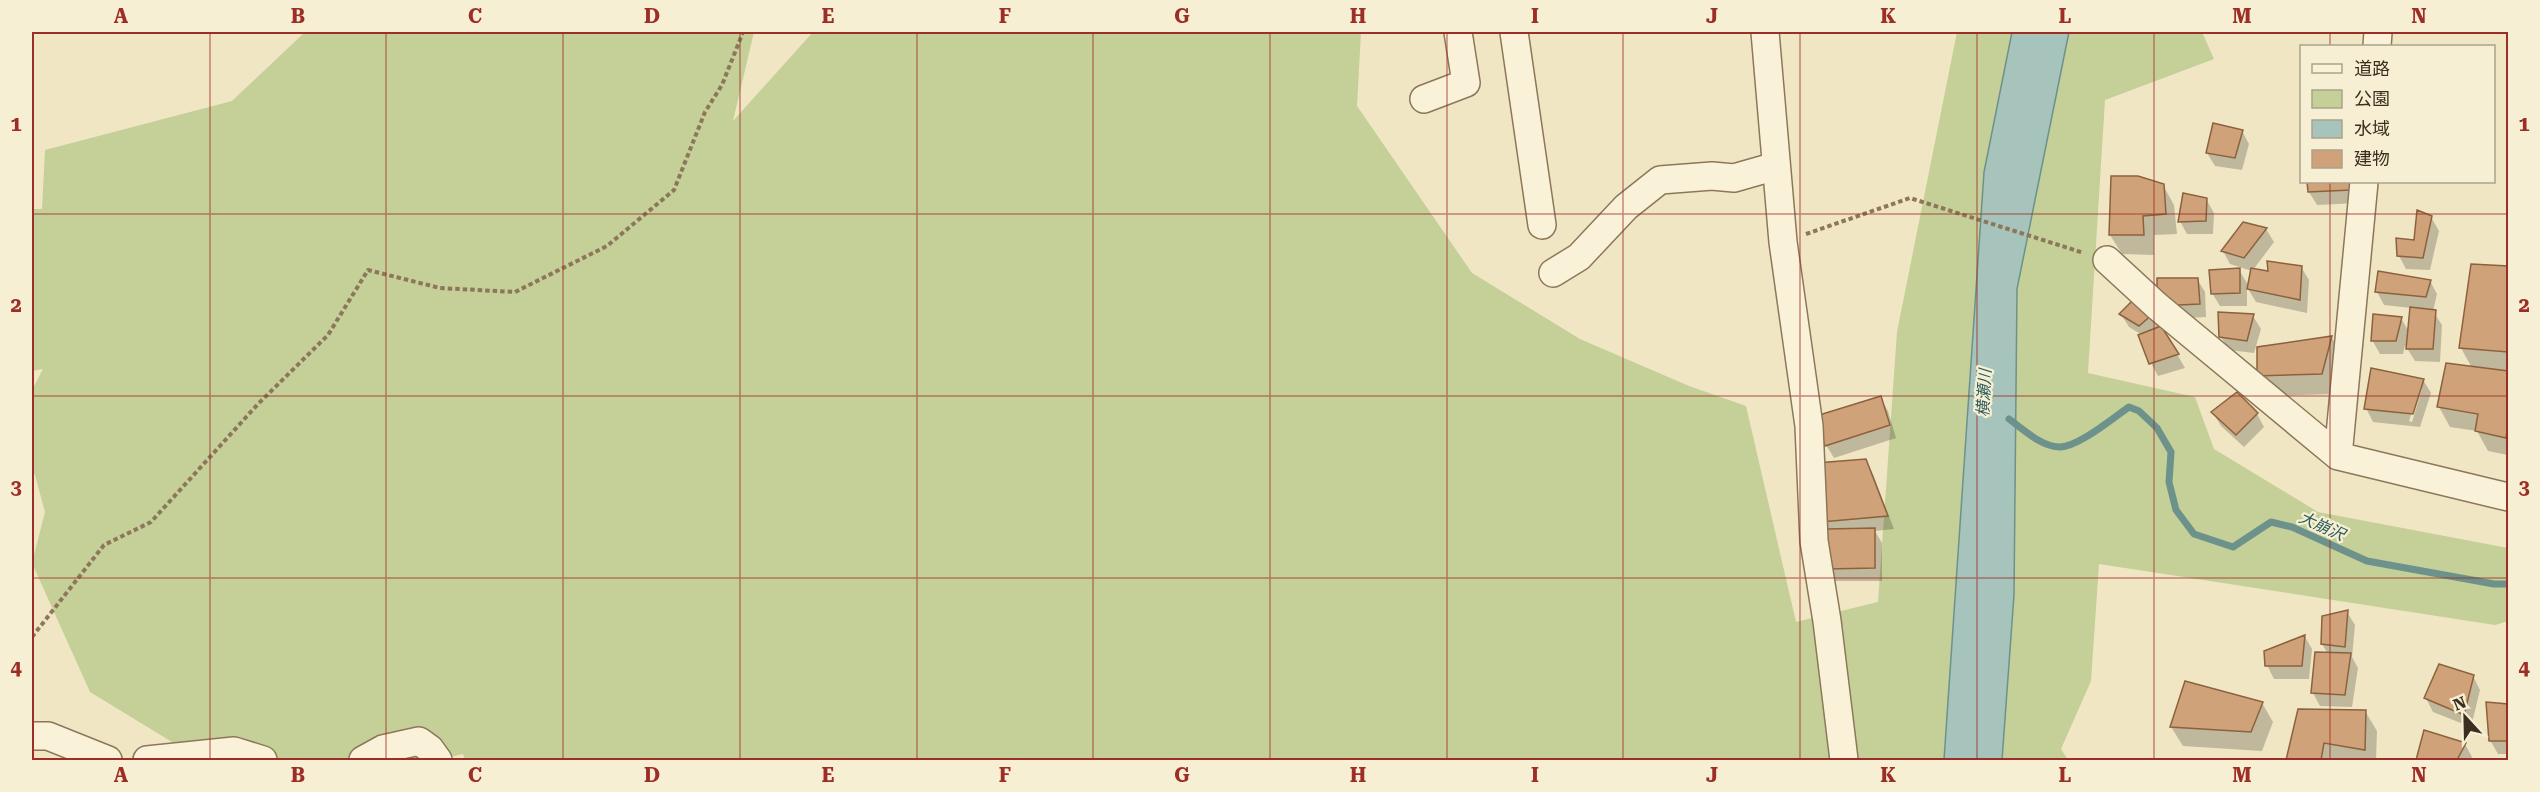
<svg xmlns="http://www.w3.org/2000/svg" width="2540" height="792" font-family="'Roboto Serif','Noto Sans JP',serif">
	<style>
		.green { fill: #c5cf98 }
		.water { fill: #a6c3bc; stroke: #6c928b; stroke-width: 1.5 }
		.shadow { fill: #0003; fill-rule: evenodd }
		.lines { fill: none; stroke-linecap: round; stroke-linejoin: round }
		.stream { stroke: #6c928b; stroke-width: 7 }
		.building { fill: #d0a279; stroke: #8c623e; stroke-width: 1.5 }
		.minor-casing { stroke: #8c775a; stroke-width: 30 }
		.path { stroke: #8c775a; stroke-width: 4; stroke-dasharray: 4.5 3; stroke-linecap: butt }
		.minor { stroke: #faf2d8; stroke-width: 27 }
		.grid { fill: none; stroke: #9d2d27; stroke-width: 1.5; stroke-opacity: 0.55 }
		.labels { text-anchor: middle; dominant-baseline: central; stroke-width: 4.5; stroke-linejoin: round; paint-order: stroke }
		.water-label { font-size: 16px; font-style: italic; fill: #2d5c5b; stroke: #f7efd4 }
		.neatline { fill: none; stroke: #9d2d27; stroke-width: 2 }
		.grid-label { font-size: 20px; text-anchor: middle; font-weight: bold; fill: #9d2d27 }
	</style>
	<rect width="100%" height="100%" fill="#f0e6c4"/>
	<path class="green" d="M 305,32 L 754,32 L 733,121 L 813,32 L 1361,32 L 1357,106 L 1472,273 L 1580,339 L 1689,386 L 1746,406 L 1796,622 L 1878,602 L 1897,332 L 1957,32 L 2202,32 L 2214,59 L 2105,100 L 2088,373 L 2195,397 L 2214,449 L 2318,512 L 2508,548 L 2508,621 L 2495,625 L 2099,564 L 2091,681 L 2061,749 L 2068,760 L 465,760 L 463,754 L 437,760 L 211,760 L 195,756 L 90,692 L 32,563 L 45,512 L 35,475 L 32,469 L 32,390 L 43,369 L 32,371 L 32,209 L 42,209 L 45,150 L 232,101 Z"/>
	<path class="water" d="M 2012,32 L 2069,32 L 2017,289 L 2014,595 L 2002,760 L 1944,760 L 1984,172 Z"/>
	<path class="shadow" d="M 2242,131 L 2249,144 L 2242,170 L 2215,166 L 2207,153 Z
		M 2308,182 L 2358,182 L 2358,203 L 2317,205 L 2309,192 Z
		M 2163,185 L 2174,205 L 2177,234 L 2154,235 L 2154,255 L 2122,254 L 2110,235 Z
		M 2206,199 L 2214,213 L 2213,234 L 2187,234 L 2180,221 Z
		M 2431,217 L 2439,231 L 2430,270 L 2406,269 L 2399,256 L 2416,241 Z
		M 2244,224 L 2266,229 L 2274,242 L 2253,270 L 2270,273 L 2301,267 L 2309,280 L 2307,313 L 2256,302 L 2248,289 L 2252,271 L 2230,264 L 2223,251 Z
		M 2472,265 L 2508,268 L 2508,455 L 2488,451 L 2477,431 L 2450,427 L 2439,407 L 2472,368 L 2461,348 Z
		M 2239,270 L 2247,283 L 2247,306 L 2220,306 L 2212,293 Z
		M 2197,279 L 2205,292 L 2206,317 L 2166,319 Z
		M 2430,281 L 2437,294 L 2433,311 L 2442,325 L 2440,362 L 2415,361 L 2405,345 L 2403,354 L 2380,354 L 2372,340 L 2401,318 L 2409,332 L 2411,308 L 2384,305 L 2377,292 Z
		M 2137,298 L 2161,326 L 2185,368 L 2158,376 L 2151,363 L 2142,335 L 2129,327 L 2121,314 Z
		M 2253,316 L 2261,329 L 2254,353 L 2229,350 L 2221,337 Z
		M 2332,338 L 2343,357 L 2333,394 L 2270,396 L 2259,376 L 2258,349 Z
		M 2423,380 L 2431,393 L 2420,427 L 2373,422 L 2366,408 ZM 2419,389 L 2422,389 L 2412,422 L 2409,421 Z
		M 2237,394 L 2257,414 L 2264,427 L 2244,447 L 2221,426 L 2213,413 Z
		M 1880,398 L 1888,411 L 1896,438 L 1834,458 L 1826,445 Z
		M 1865,460 L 1873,474 L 1894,529 L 1875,531 L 1882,543 L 1882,581 L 1835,581 L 1828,568 L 1827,529 L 1823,522 Z
		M 2347,612 L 2355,625 L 2352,657 L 2358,668 L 2352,707 L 2320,706 L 2313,693 L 2328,654 L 2322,644 Z
		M 2305,637 L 2312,649 L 2309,679 L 2274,679 L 2267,665 Z
		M 2473,676 L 2480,690 L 2471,727 L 2433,712 L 2426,698 Z
		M 2262,703 L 2273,722 L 2262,751 L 2183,746 L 2171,727 Z
		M 2488,704 L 2508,705 L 2508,754 L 2498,754 L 2490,740 Z
		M 2299,711 L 2365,711 L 2377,731 L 2376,760 L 2287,760 Z
		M 2426,732 L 2465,744 L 2472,757 L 2471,760 L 2418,760 Z"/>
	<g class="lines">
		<path class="stream" d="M 2009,419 C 2023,429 2040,446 2059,447 C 2077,448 2113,418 2129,407 L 2139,411 L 2157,428 L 2171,452 L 2169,482 L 2176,510 L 2194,534 L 2233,547 L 2271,522 L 2292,527 L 2367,561 L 2494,584 L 2508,584"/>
	</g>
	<path class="building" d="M 2213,123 L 2243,130 L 2235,158 L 2206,153 Z
		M 2111,176 L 2138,176 L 2164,184 L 2166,214 L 2143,216 L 2144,235 L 2109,235 Z
		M 2307,182 L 2351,182 L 2351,190 L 2308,192 Z
		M 2183,193 L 2207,198 L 2206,221 L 2178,222 Z
		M 2417,210 L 2432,216 L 2423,258 L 2397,256 L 2396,238 L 2414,240 Z
		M 2243,222 L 2267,228 L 2244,258 L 2221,251 Z
		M 2267,261 L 2302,266 L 2300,300 L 2247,289 L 2251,268 L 2268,271 Z
		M 2471,264 L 2508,266 L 2508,352 L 2459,348 Z
		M 2240,268 L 2240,293 L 2211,294 L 2209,270 Z
		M 2378,271 L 2431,280 L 2426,297 L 2375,292 Z
		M 2157,278 L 2198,278 L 2200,304 L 2157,306 Z
		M 2137,296 L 2155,312 L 2139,326 L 2119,314 Z
		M 2410,307 L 2436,310 L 2433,349 L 2406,349 Z
		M 2218,312 L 2254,314 L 2247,341 L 2219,337 Z
		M 2373,314 L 2402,317 L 2396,341 L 2371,341 Z
		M 2161,326 L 2179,354 L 2149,364 L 2138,335 Z
		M 2332,336 L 2322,374 L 2257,376 L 2257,347 Z
		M 2446,363 L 2508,371 L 2508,423 L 2506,438 L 2475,431 L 2478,414 L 2437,407 Z
		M 2371,368 L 2424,379 L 2413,414 L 2364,409 Z
		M 2237,392 L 2258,413 L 2236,435 L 2211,412 Z
		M 1881,396 L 1890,425 L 1825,446 L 1816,416 Z
		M 1866,459 L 1888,516 L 1821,522 L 1816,463 Z
		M 1875,528 L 1875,568 L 1826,569 L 1826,529 Z
		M 2348,610 L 2345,647 L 2321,644 L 2322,616 Z
		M 2305,635 L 2302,666 L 2265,666 L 2264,651 Z
		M 2315,652 L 2351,653 L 2345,695 L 2311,693 Z
		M 2439,664 L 2474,675 L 2464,715 L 2424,698 Z
		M 2185,681 L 2263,702 L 2251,732 L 2170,727 Z
		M 2486,702 L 2508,704 L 2508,741 L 2489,741 Z
		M 2298,709 L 2366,710 L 2365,750 L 2324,743 L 2321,760 L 2286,760 Z
		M 2424,730 L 2466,743 L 2457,760 L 2416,760 Z"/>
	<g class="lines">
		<g class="minor-casing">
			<path id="minor" d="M 1514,32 L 1542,225
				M 1765,32 L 1783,242 L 1809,426 L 1814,541 L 1827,621 L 1844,760
				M 2377,46 L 2378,32
				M 1424,99 L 1466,83 L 1458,32
				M 2107,260 L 2157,306 L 2338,456 L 2508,497
				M 1553,273 L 1579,257 L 1626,207 L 1660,180 L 1712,176 L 1734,178 L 1776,166
				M 2338,456 L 2364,182
				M 32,736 L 48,736 L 108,760
				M 147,760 L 234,751 L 263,760
				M 363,760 L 383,749 L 419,741 L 430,749 L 438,760"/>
		</g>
		<path class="path" d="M 1806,234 L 1910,198 L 2084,253
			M 32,637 L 104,545 L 151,522 L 258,404 L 328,335 L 368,270 L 440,288 L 515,292 L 607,246 L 674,190 L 705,112 L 722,85 L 743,32"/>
		<use href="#minor" class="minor"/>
	</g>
	<path class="grid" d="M 210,32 L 210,760M 386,32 L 386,760M 563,32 L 563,760M 740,32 L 740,760M 917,32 L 917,760M 1093,32 L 1093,760M 1270,32 L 1270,760M 1447,32 L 1447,760M 1623,32 L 1623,760M 1800,32 L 1800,760M 1977,32 L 1977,760M 2154,32 L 2154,760M 2330,32 L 2330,46M 2330,182 L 2330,760M 32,214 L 2508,214M 32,396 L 2508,396M 32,578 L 2508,578"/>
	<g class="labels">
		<g class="water-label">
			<text transform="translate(1984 393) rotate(-87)">横瀬川</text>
			<text transform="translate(2322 526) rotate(24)">大崩沢</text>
		</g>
	</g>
	<rect width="2540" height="792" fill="none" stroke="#f7efd4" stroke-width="66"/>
	<rect x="2300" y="45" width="195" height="138" fill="#f7efd4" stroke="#aca28b" stroke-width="1.5"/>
	<rect x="2312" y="64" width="30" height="9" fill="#faf2d8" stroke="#aca28b" stroke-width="1.5"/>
	<text x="2354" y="75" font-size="18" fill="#3b2e1e">道路</text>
	<rect x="2312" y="90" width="30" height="18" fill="#c5cf98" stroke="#aca28b" stroke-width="1.5"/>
	<text x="2354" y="105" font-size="18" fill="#3b2e1e">公園</text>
	<rect x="2312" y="120" width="30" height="18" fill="#a6c3bc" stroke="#aca28b" stroke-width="1.5"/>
	<text x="2354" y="135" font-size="18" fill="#3b2e1e">水域</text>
	<rect x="2312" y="150" width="30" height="18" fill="#d0a279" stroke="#aca28b" stroke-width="1.5"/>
	<text x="2354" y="165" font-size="18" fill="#3b2e1e">建物</text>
	<g transform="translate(2465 717) rotate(338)" stroke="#f7efd4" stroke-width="4.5" paint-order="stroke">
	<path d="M0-4.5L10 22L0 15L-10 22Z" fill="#3b2e1e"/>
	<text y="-9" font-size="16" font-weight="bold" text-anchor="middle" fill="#3b2e1e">N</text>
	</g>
	<rect x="33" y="33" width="2474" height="726" class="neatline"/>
	<g class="grid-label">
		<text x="121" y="23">A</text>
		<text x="298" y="23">B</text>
		<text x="475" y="23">C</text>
		<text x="652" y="23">D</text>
		<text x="828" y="23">E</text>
		<text x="1005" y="23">F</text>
		<text x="1182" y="23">G</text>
		<text x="1358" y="23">H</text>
		<text x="1535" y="23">I</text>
		<text x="1712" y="23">J</text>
		<text x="1888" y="23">K</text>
		<text x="2065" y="23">L</text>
		<text x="2242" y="23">M</text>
		<text x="2419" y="23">N</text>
		<text x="16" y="131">1</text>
		<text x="2524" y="131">1</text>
		<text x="16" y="312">2</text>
		<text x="2524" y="312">2</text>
		<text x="16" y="494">3</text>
		<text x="2524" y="494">3</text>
		<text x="16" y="675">4</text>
		<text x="2524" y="675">4</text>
		<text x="121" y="782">A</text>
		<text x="298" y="782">B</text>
		<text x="475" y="782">C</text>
		<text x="652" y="782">D</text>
		<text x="828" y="782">E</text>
		<text x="1005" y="782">F</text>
		<text x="1182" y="782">G</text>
		<text x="1358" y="782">H</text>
		<text x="1535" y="782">I</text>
		<text x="1712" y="782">J</text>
		<text x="1888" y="782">K</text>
		<text x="2065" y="782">L</text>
		<text x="2242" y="782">M</text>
		<text x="2419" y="782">N</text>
	</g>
</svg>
